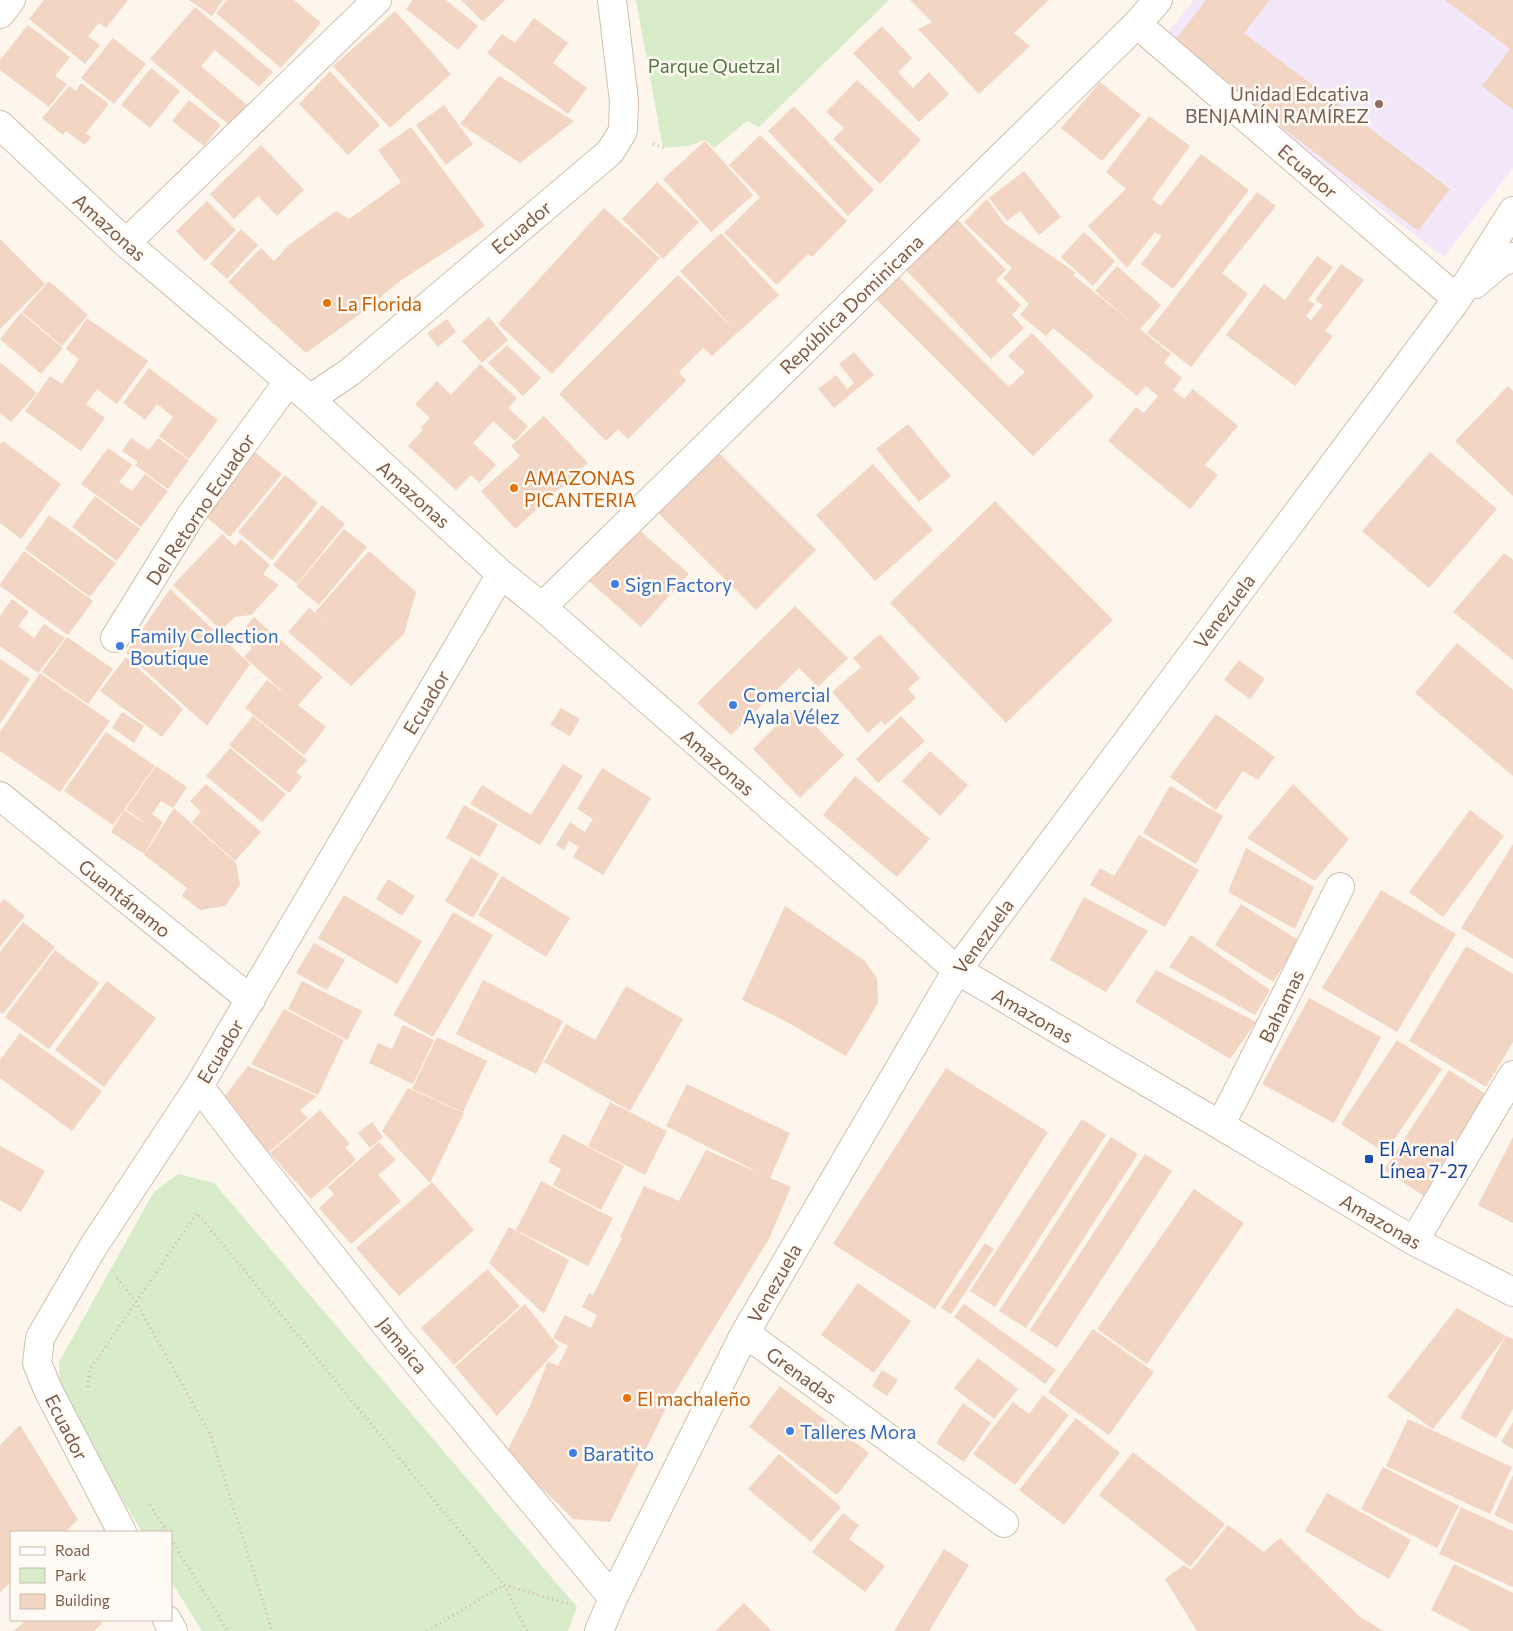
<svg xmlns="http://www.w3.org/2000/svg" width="1513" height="1631" font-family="Commissioner,sans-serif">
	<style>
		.education { fill: #f3e8fa }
		.green { fill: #d8ecc9 }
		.building { fill: #f3d5c3 }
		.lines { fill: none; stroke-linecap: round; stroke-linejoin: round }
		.street-casing { stroke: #d1beb0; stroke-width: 30 }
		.path { stroke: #d9b8a5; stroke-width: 3; stroke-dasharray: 1 4; stroke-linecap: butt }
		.street { stroke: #fff; stroke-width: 28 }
		.education-dot { fill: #8d6e63; stroke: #fffaf3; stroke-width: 2 }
		.food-dot { fill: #e8710a; stroke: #fffaf3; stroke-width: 2 }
		.shop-dot { fill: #3f7fe0; stroke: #fffaf3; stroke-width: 2 }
		.transit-dot { fill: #1a4fb4; stroke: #fffaf3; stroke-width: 2 }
		.labels { text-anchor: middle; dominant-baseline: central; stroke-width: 5; stroke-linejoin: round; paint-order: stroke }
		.park-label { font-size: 19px; fill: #537a41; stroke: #fffaf3 }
		.education-label { font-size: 19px; fill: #785e54; stroke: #fffaf3; text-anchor: end }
		.street-label { font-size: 19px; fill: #7a5c4d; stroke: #fffaf3 }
		.food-label { font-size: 19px; fill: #c56008; stroke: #fffaf3; text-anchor: start }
		.shop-label { font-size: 19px; fill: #366cbe; stroke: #fffaf3; text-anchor: start }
		.transit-label { font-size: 19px; fill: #164399; stroke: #fffaf3; text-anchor: start }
	</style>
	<rect width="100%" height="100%" fill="#fdf6ec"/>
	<path class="education" d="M 1194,0 L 1513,0 L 1513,168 L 1444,257 L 1161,41 Z"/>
	<path class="green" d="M 636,0 L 889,0 L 759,127 L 747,121 L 714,148 L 705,140 L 689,146 L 663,148 Z
		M 178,1174 L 214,1183 L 577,1607 L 568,1631 L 202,1631 L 171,1581 L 171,1532 L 142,1532 L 60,1395 L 59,1362 L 153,1193 Z"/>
	<path class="building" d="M 44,0 L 128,0 L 106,28 L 99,23 L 88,36 L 100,45 L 85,64 L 29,19 Z
		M 189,0 L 223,0 L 212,16 Z
		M 227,0 L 294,0 L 321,23 L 281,68 L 216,13 Z
		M 413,0 L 446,0 L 478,26 L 458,50 L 406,9 Z
		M 461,0 L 505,0 L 483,22 Z
		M 910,0 L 1049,0 L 1014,33 L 1030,46 L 979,94 L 918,29 L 932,22 Z
		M 1206,0 L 1270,0 L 1244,33 L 1450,189 L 1418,231 L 1172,44 Z
		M 1445,0 L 1513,0 L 1513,110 L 1482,86 L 1510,49 Z
		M 195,7 L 273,72 L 259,87 L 215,50 L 201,66 L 247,105 L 229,125 L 150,59 Z
		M 395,11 L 451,74 L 390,128 L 333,66 Z
		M 534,18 L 568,43 L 553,63 L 587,88 L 568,114 L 487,53 L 502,34 L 515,43 Z
		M 28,25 L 70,57 L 55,76 L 67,84 L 49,107 L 0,70 L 0,60 Z
		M 882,26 L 912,58 L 898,72 L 913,88 L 929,72 L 949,94 L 919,122 L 853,53 Z
		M 113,38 L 146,64 L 114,104 L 81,78 Z
		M 151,68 L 180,91 L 150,128 L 121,105 Z
		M 330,71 L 380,125 L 348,155 L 299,104 Z
		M 499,76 L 574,121 L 520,163 L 460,124 Z
		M 857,80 L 921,140 L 880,184 L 833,139 L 844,128 L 826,112 Z
		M 1100,82 L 1141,115 L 1102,161 L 1061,128 Z
		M 81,83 L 109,104 L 86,133 L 91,137 L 85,145 L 66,131 L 63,135 L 42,118 L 69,86 L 76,91 Z
		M 189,100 L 221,125 L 204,146 L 172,121 Z
		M 444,105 L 473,144 L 446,165 L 416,125 Z
		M 794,106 L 874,190 L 848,216 L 768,131 Z
		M 1149,116 L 1190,146 L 1152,199 L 1161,206 L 1201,154 L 1249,190 L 1173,289 L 1141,264 L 1162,236 L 1155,232 L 1127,268 L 1088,226 L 1126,189 L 1106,172 Z
		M 411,127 L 485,226 L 400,281 L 360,314 L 306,353 L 228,282 L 261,248 L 274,261 L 290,244 L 336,211 L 349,219 L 401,182 L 378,150 Z
		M 760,135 L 847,221 L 812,257 L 808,254 L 777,285 L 724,233 L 760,197 L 729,165 Z
		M 705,141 L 753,195 L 711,232 L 663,179 Z
		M 261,145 L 304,190 L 277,216 L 258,196 L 234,219 L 210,194 Z
		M 1024,171 L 1061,217 L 1039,235 L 1020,211 L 1007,221 L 989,198 Z
		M 657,182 L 699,222 L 663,259 L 622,219 Z
		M 1257,192 L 1276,206 L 1222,273 L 1248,294 L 1191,367 L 1147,333 Z
		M 987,199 L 1005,224 L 1076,273 L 1073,275 L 1135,325 L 1095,291 L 1117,266 L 1161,305 L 1140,329 L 1171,354 L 1164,363 L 1182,378 L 1173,390 L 1184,399 L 1193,389 L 1238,426 L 1205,465 L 1218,475 L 1190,509 L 1108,441 L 1136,407 L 1144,413 L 1158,396 L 1146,386 L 1137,396 L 1053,328 L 1046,336 L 1020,315 L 1029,304 L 1003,278 L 1012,268 L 964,222 Z
		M 207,201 L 236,230 L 205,261 L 176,231 Z
		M 604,208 L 660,258 L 552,374 L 498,324 Z
		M 954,216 L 1006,270 L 996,280 L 1021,305 L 1012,315 L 1024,328 L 991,359 L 902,266 Z
		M 241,229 L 258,245 L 227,279 L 210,264 Z
		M 1084,232 L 1115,261 L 1093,286 L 1061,257 Z
		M 721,233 L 779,295 L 712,356 L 703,348 L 679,372 L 686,381 L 628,439 L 618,429 L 606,441 L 559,394 L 678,275 L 732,327 L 680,271 Z
		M 0,239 L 45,284 L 0,329 Z
		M 1317,256 L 1333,267 L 1308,300 L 1315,304 L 1306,316 L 1311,320 L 1323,305 L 1315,300 L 1341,264 L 1364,280 L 1325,331 L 1333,336 L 1295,386 L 1226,335 L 1264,284 L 1285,300 Z
		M 895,273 L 1009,387 L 1025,372 L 1008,356 L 1032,333 L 1094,396 L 1033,456 L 872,295 Z
		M 49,281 L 88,315 L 62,346 L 22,312 Z
		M 21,313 L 63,348 L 41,374 L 0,339 Z
		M 489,317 L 508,340 L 482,363 L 462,341 Z
		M 87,318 L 148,361 L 117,404 L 97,389 L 86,404 L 105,418 L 81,451 L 25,411 L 50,376 L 62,384 L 79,359 L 66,349 Z
		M 447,319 L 456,332 L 438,347 L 427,333 Z
		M 507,345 L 541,378 L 523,396 L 488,363 Z
		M 854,352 L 874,375 L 834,408 L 818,389 L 836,375 L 847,389 L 854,383 L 839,364 Z
		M 0,362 L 37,393 L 11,422 L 0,413 Z
		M 480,364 L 517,398 L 508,408 L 528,426 L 515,441 L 493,421 L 473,443 L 496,465 L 479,483 L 471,475 L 456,490 L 408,446 L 423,430 L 421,428 L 430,418 L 415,404 L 437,381 L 451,395 Z
		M 149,368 L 218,420 L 189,459 L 159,436 L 173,417 L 157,404 L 145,420 L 123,403 Z
		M 1508,386 L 1513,391 L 1513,496 L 1455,441 Z
		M 544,416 L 588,463 L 515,529 L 481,491 L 520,456 L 511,446 Z
		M 908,424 L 951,476 L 919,502 L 876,449 Z
		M 131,438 L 149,450 L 158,438 L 189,460 L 168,489 L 135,465 L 138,462 L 122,451 Z
		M 3,441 L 61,484 L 21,539 L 0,523 L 0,444 Z
		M 108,448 L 132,465 L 119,482 L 132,491 L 145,474 L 168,491 L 141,527 L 81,484 Z
		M 714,448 L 816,550 L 756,610 L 653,508 Z
		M 251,449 L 282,474 L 230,537 L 200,512 Z
		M 1430,452 L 1497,509 L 1429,588 L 1362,531 Z
		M 873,464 L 933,530 L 875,581 L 816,515 Z
		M 285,475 L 318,503 L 272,560 L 238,532 Z
		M 95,496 L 140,529 L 117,561 L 72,527 Z
		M 995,501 L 1113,620 L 1006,723 L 890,603 Z
		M 322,505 L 345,524 L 297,584 L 273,565 Z
		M 49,515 L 116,563 L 90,597 L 25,549 Z
		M 637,528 L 689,574 L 641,627 L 589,581 Z
		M 344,529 L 367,547 L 319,605 L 296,586 Z
		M 222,534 L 235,546 L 241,539 L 270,565 L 263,574 L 279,585 L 251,615 L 235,617 L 221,630 L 173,585 Z
		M 24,551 L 93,601 L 68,635 L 0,586 L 0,584 Z
		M 369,551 L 416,592 L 404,634 L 351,686 L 288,632 L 309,608 L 329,623 L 315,612 Z
		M 1504,553 L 1513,560 L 1513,660 L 1453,612 Z
		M 170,589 L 250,664 L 207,726 L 126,653 Z
		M 12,599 L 29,612 L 18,626 L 34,638 L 44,624 L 65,638 L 38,673 L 0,646 L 0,616 Z
		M 795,606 L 848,658 L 818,687 L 799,668 L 731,735 L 697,703 Z
		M 254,617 L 323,677 L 298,705 L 326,727 L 304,755 L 245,708 L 267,680 L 287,695 L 244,657 L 252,648 L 238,636 Z
		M 880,634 L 920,678 L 908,689 L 916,698 L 885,725 L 881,721 L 868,733 L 832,692 L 861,667 L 853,658 Z
		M 67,637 L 113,669 L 88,704 L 42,672 Z
		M 1457,643 L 1513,690 L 1513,776 L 1415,693 Z
		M 126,657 L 183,709 L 162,737 L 100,691 Z
		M 0,659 L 30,679 L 0,724 Z
		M 1239,660 L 1265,679 L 1250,699 L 1224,680 Z
		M 40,673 L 110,721 L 60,792 L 0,751 L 0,732 Z
		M 796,706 L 844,755 L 800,798 L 753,749 Z
		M 561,708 L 580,719 L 570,736 L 550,725 Z
		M 122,712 L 144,726 L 134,743 L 112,728 Z
		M 1216,714 L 1275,757 L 1258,780 L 1243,771 L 1216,810 L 1170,777 Z
		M 253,716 L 307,760 L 296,772 L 302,777 L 289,793 L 229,745 Z
		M 901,716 L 925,741 L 878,783 L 856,759 Z
		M 106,732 L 155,766 L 113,825 L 64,791 Z
		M 230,748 L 286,794 L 262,822 L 206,776 Z
		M 930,751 L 968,785 L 940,816 L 902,781 Z
		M 563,764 L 583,776 L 540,845 L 470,804 L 482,785 L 531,815 Z
		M 156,766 L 187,787 L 173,808 L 161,801 L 152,814 L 163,822 L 144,854 L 111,832 L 124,810 L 149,826 L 126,809 Z
		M 602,768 L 651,798 L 603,875 L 573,857 L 579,847 L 569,841 L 564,850 L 556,845 L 570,822 L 585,832 L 593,819 L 577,809 Z
		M 855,776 L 930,839 L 897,877 L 823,815 Z
		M 206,784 L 261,832 L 235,861 L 192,822 L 201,812 L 190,801 Z
		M 1293,784 L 1349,839 L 1315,881 L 1247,838 Z
		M 1170,786 L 1223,816 L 1196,864 L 1143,833 Z
		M 464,805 L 498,824 L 480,857 L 446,838 Z
		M 174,808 L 236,863 L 240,885 L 225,906 L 200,910 L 182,896 L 187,888 L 144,855 Z
		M 1470,810 L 1504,836 L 1443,917 L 1409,892 Z
		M 1139,835 L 1199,870 L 1165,927 L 1090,885 L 1100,868 L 1114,876 Z
		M 1513,844 L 1513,959 L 1461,928 Z
		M 1246,848 L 1314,887 L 1295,929 L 1228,892 Z
		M 471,857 L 499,874 L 473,918 L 445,901 Z
		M 502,876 L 570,918 L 546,957 L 478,915 Z
		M 388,879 L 415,896 L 402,916 L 376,899 Z
		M 1381,890 L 1456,934 L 1397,1032 L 1322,988 Z
		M 344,895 L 422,941 L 397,984 L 318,938 Z
		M 1084,897 L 1148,931 L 1106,992 L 1050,960 Z
		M 4,899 L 25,916 L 0,947 L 0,904 Z
		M 1241,904 L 1300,941 L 1273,982 L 1215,945 Z
		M 785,906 L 864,960 L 877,978 L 878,1003 L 846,1056 L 785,1021 L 742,1000 Z
		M 453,912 L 493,935 L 433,1037 L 393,1015 Z
		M 23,922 L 55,947 L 3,1014 L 0,1012 L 0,952 Z
		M 1191,935 L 1270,990 L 1255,1015 L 1169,967 Z
		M 314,943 L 345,960 L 327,990 L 296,973 Z
		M 1466,946 L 1513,974 L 1513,1042 L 1486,1087 L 1409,1041 Z
		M 55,950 L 99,983 L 49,1049 L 5,1017 Z
		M 1156,970 L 1256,1022 L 1230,1059 L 1135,1002 Z
		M 483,980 L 563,1021 L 536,1074 L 456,1034 Z
		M 107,981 L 156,1018 L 104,1087 L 55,1050 Z
		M 302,981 L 362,1011 L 347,1040 L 288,1009 Z
		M 626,986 L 683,1019 L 630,1111 L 544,1062 L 566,1024 L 595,1040 Z
		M 1309,998 L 1381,1037 L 1334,1123 L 1262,1084 Z
		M 284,1009 L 344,1040 L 318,1095 L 251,1064 Z
		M 403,1025 L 434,1040 L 413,1084 L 369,1063 L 378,1043 L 392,1049 Z
		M 20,1033 L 102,1091 L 72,1131 L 0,1078 L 0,1060 Z
		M 437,1037 L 487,1061 L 463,1112 L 412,1089 Z
		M 1397,1040 L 1442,1069 L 1385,1153 L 1341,1124 Z
		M 248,1066 L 317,1096 L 300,1110 L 308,1118 L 268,1153 L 221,1101 Z
		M 946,1068 L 1048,1132 L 935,1309 L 833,1244 Z
		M 1449,1070 L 1489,1096 L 1424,1196 L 1384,1170 Z
		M 687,1084 L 790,1133 L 770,1178 L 791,1187 L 769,1239 L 671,1398 L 610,1522 L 573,1519 L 506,1453 L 530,1406 L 548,1361 L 558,1366 L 568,1346 L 553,1338 L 565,1315 L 591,1328 L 597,1315 L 582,1307 L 589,1293 L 593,1295 L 622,1238 L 620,1237 L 644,1186 L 679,1201 L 706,1150 L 760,1173 L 666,1126 Z
		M 408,1088 L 464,1113 L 430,1183 L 382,1131 Z
		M 610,1102 L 667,1131 L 645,1175 L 588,1146 Z
		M 320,1110 L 350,1144 L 345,1147 L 356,1160 L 311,1199 L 270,1153 Z
		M 1082,1119 L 1106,1135 L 995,1307 L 970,1291 Z
		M 372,1122 L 383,1137 L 370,1148 L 358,1133 Z
		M 563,1134 L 624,1166 L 601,1210 L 553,1185 L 561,1169 L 548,1162 Z
		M 1111,1137 L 1138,1154 L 1026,1328 L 999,1311 Z
		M 1513,1137 L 1513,1223 L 1478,1205 Z
		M 379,1142 L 396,1160 L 378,1175 L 401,1201 L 351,1244 L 319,1208 L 334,1194 L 328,1187 Z
		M 0,1146 L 45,1171 L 21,1212 L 0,1200 Z
		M 1145,1154 L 1172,1171 L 1057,1348 L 1030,1330 Z
		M 541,1181 L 613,1218 L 588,1266 L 516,1230 Z
		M 432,1182 L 474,1230 L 399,1296 L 356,1248 Z
		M 1194,1189 L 1244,1223 L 1147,1364 L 1097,1329 Z
		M 509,1227 L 569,1260 L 544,1314 L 489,1263 Z
		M 985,1243 L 994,1249 L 951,1314 L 941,1308 Z
		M 487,1269 L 520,1306 L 454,1365 L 421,1328 Z
		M 858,1283 L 911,1321 L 874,1373 L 821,1335 Z
		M 525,1304 L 559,1347 L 497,1416 L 455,1367 Z
		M 964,1304 L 1056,1370 L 1045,1384 L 954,1317 Z
		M 1457,1308 L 1506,1336 L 1433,1429 L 1387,1397 Z
		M 1093,1329 L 1154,1372 L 1109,1435 L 1048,1392 Z
		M 1506,1336 L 1513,1339 L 1513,1409 L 1496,1438 L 1460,1418 Z
		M 978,1358 L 1018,1389 L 994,1419 L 954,1388 Z
		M 882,1370 L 898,1380 L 887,1396 L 872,1386 Z
		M 780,1386 L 869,1453 L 837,1495 L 749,1427 Z
		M 1043,1395 L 1069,1415 L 1015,1485 L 973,1454 L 1013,1402 L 1029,1414 Z
		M 963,1403 L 991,1423 L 964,1462 L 936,1443 Z
		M 1076,1418 L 1120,1453 L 1064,1525 L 1019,1490 Z
		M 1408,1419 L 1512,1467 L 1490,1514 L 1386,1466 Z
		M 1513,1422 L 1513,1449 L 1501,1442 Z
		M 20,1425 L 78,1520 L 65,1532 L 11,1532 L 11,1582 L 0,1592 L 0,1445 Z
		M 1133,1452 L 1225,1524 L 1190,1567 L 1099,1495 Z
		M 779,1454 L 841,1507 L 811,1542 L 748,1489 Z
		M 1383,1467 L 1459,1506 L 1437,1548 L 1361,1509 Z
		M 1513,1475 L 1513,1524 L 1494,1515 Z
		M 1327,1493 L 1411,1540 L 1389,1579 L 1305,1531 Z
		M 1461,1507 L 1513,1531 L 1513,1587 L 1439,1554 Z
		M 843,1513 L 859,1525 L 849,1539 L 885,1566 L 865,1592 L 812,1552 Z
		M 1228,1525 L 1264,1552 L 1280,1538 L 1360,1617 L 1384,1631 L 1197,1631 L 1165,1579 L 1184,1565 L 1191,1570 Z
		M 944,1549 L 969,1565 L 929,1631 L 894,1631 Z
		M 1454,1564 L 1513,1593 L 1513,1631 L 1472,1631 L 1431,1610 Z
		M 744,1603 L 772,1631 L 715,1631 Z
		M 27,1620 L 99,1620 L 102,1624 L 94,1631 L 13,1631 Z"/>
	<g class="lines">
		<g class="street-casing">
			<path id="street" d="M 0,14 L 11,0
				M 1137,24 L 1457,299
				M 0,125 L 126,243 L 310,399 L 501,574 L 542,607 L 957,970 L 1220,1125 L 1414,1241 L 1513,1292
				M 126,243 L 377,0
				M 1475,284 L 1500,263 L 1513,257
				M 310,399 L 350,372 L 610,152 L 623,131 L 624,101 L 612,0
				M 542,607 L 1137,24 L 1158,0
				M 115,638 L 191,515 L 288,382
				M 0,796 L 251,1000
				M 199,1086 L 243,1144 L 399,1341 L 613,1598
				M 1220,1125 L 1236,1095 L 1340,887
				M 1414,1241 L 1513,1075
				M 745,1333 L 1004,1523
				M 122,1532 L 48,1390 L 37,1363 L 40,1338 L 93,1247 L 199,1086 L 501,574
				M 167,1620 L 173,1631
				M 599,1631 L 613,1598 L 745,1333 L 957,970 L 1457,299 L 1513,211"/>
		</g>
		<path class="path" d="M 653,144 L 663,148
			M 117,1278 L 136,1302 L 211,1436 L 272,1631
			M 88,1387 L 89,1371 L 197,1213 L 504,1585 L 527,1631
			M 150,1505 L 167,1532
			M 171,1539 L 228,1631
			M 427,1631 L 504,1585 L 572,1605"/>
		<use href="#street" class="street"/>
	</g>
	<circle class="education-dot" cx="1379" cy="104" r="5"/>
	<g class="food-dot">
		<circle cx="327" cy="303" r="5"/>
		<circle cx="514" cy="488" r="5"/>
		<circle cx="627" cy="1398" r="5"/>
	</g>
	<g class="shop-dot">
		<circle cx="615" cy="584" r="5"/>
		<circle cx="120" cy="646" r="5"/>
		<circle cx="733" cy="705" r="5"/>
		<circle cx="790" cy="1431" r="5"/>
		<circle cx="573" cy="1453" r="5"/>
	</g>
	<rect class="transit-dot" x="1364" y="1154" width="10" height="10" rx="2.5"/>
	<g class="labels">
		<g class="park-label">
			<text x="714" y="65">Parque Quetzal</text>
		</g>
		<g class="education-label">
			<text x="1369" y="93">Unidad Edcativa<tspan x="1369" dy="22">BENJAMÍN RAMÍREZ</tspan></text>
		</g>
		<g class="street-label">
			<text transform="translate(1308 171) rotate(41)">Ecuador</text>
			<text transform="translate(110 227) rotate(42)">Amazonas</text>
			<text transform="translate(521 227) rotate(-40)">Ecuador</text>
			<text transform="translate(851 304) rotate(-44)">República Dominicana</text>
			<text transform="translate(414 494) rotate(42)">Amazonas</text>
			<text transform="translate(200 509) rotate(-56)">Del Retorno Ecuador</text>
			<text transform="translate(1224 611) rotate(-53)">Venezuela</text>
			<text transform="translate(426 702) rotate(-59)">Ecuador</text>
			<text transform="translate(718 762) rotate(41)">Amazonas</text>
			<text transform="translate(125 898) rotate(39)">Guantánamo</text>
			<text transform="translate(983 936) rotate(-54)">Venezuela</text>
			<text transform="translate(1281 1006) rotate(-64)">Bahamas</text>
			<text transform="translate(1033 1015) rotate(30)">Amazonas</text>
			<text transform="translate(220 1051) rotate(-59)">Ecuador</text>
			<text transform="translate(1381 1221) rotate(30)">Amazonas</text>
			<text transform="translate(774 1283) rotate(-60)">Venezuela</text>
			<text transform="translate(403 1345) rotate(51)">Jamaica</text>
			<text transform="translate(802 1375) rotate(36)">Grenadas</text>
			<text transform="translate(67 1427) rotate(63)">Ecuador</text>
		</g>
		<g class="food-label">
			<text x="337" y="303">La Florida</text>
			<text x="524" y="477">AMAZONAS<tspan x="524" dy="22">PICANTERIA</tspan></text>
			<text x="637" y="1398">El machaleño</text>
		</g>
		<g class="shop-label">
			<text x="625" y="584">Sign Factory</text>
			<text x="130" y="635">Family Collection<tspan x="130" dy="22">Boutique</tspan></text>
			<text x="743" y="694">Comercial<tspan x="743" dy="22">Ayala Vélez</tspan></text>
			<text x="800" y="1431">Talleres Mora</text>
			<text x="583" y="1453">Baratito</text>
		</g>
		<g class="transit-label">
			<text x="1379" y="1148">El Arenal<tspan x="1379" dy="22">Línea 7-27</tspan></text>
		</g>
	</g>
	<rect x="10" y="1531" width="162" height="90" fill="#fffaf3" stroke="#cabbb1"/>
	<rect x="20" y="1547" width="25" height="8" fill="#ffffff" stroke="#cabbb1"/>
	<text x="55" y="1556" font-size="15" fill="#7a5c4d">Road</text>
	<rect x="20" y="1568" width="25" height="15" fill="#d8ecc9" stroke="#cabbb1"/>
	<text x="55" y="1581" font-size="15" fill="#7a5c4d">Park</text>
	<rect x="20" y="1594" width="25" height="15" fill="#f3d5c3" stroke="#cabbb1"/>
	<text x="55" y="1606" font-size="15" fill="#7a5c4d">Building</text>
</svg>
